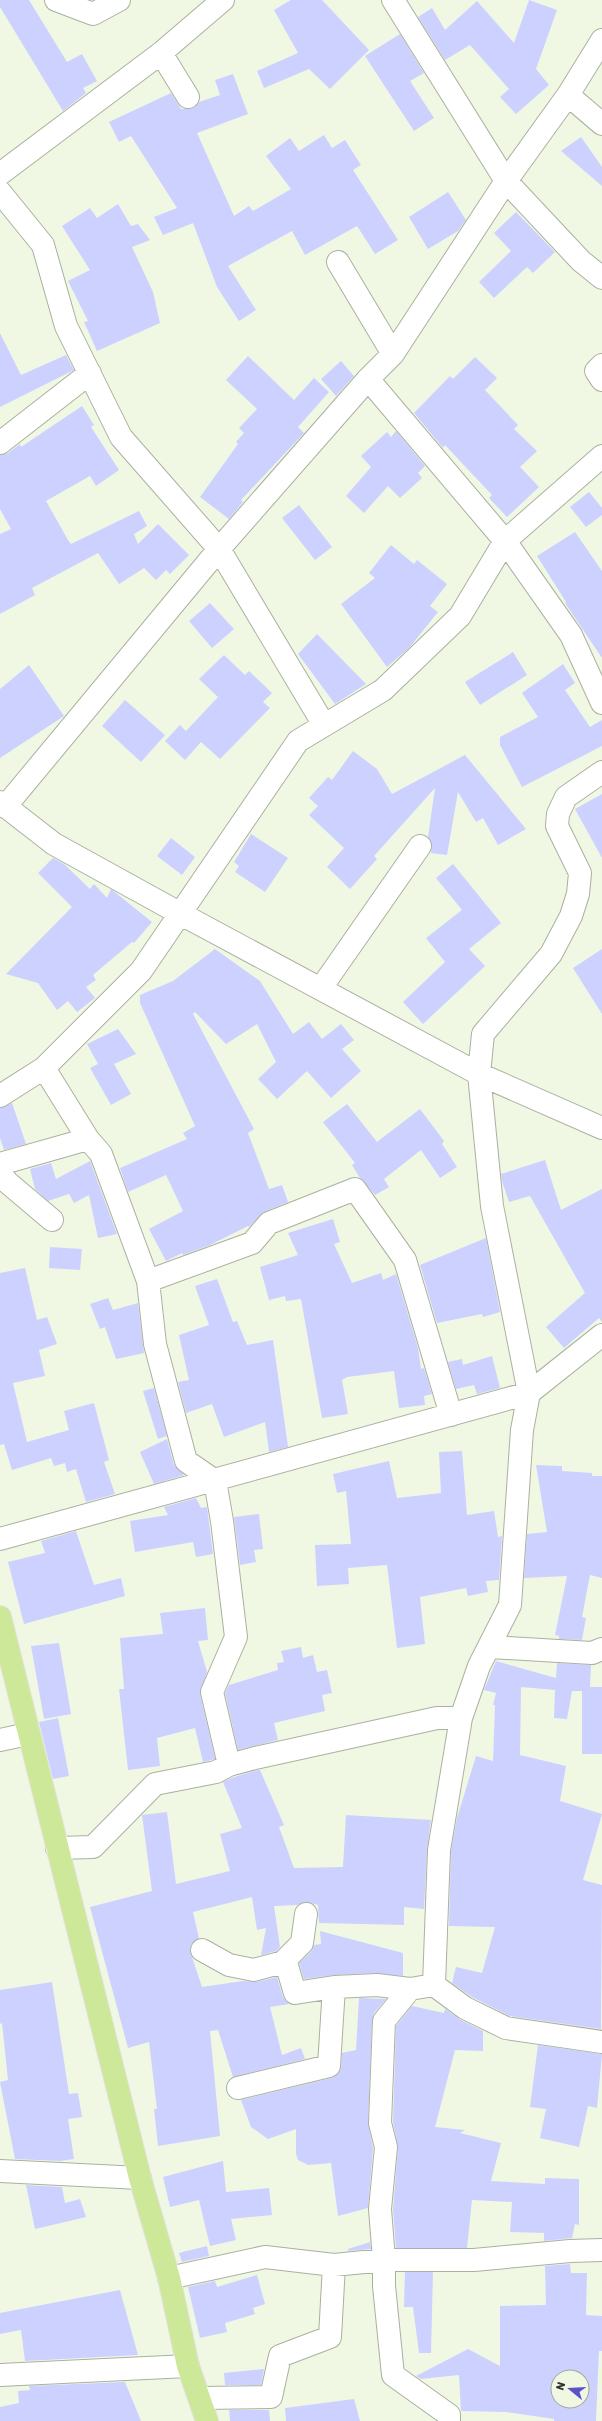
<svg xmlns="http://www.w3.org/2000/svg" width="602" height="2421" font-family="Rubik,sans-serif">
	<style>
		.building { fill: #cdd1ff; fill-rule: evenodd }
		.lines { fill: none; stroke-linecap: round; stroke-linejoin: round }
		.minor-casing { stroke: #aab19f; stroke-width: 24 }
		.major-casing { stroke: #e2e2e1; stroke-width: 24 }
		.minor { stroke: #fff; stroke-width: 22 }
		.major { stroke: #cee89a; stroke-width: 22 }
	</style>
	<rect width="100%" height="100%" fill="#f0f8e4"/>
	<path class="building" d="M 0,0 L 29,0 L 67,62 L 82,54 L 97,81 L 83,88 L 86,93 L 63,111 L 0,7 Z
		M 291,0 L 322,0 L 369,50 L 330,89 L 309,69 L 264,88 L 257,71 L 298,53 L 274,10 Z
		M 529,0 L 557,10 L 536,69 L 549,85 L 516,114 L 500,97 L 509,89 L 470,45 L 445,60 L 418,17 L 432,8 L 445,30 L 477,1 L 514,43 Z
		M 400,34 L 424,73 L 410,81 L 434,118 L 414,131 L 365,56 Z
		M 233,74 L 248,114 L 197,133 L 234,216 L 249,206 L 253,211 L 291,189 L 266,156 L 290,138 L 299,151 L 324,135 L 332,148 L 345,140 L 361,165 L 353,170 L 398,240 L 375,254 L 357,226 L 305,255 L 292,231 L 228,266 L 256,310 L 239,321 L 217,287 L 193,223 L 163,235 L 154,217 L 177,208 L 131,136 L 119,142 L 109,122 L 171,93 L 181,109 L 194,108 L 199,102 L 220,95 L 215,80 Z
		M 581,137 L 602,167 L 602,186 L 561,151 Z
		M 448,192 L 466,220 L 458,231 L 428,249 L 409,217 Z
		M 118,204 L 131,226 L 138,224 L 150,240 L 132,247 L 153,292 L 160,323 L 97,351 L 84,322 L 88,321 L 68,281 L 90,270 L 62,226 L 90,208 L 97,218 Z
		M 516,212 L 555,252 L 533,273 L 527,267 L 494,298 L 479,282 L 511,251 L 494,233 Z
		M 0,333 L 21,375 L 66,355 L 74,370 L 0,407 Z
		M 248,356 L 294,400 L 314,378 L 329,392 L 298,427 L 304,433 L 241,500 L 243,502 L 229,519 L 200,497 L 238,444 L 236,442 L 244,433 L 239,428 L 257,409 L 226,380 Z
		M 475,357 L 497,378 L 485,390 L 518,425 L 514,429 L 537,451 L 520,467 L 539,487 L 507,517 L 489,498 L 492,495 L 445,445 L 443,448 L 414,413 L 450,376 L 453,379 Z
		M 341,361 L 354,376 L 336,396 L 321,379 Z
		M 82,406 L 94,425 L 91,427 L 119,470 L 96,486 L 90,476 L 46,501 L 68,540 L 71,544 L 139,511 L 147,526 L 134,534 L 138,544 L 158,524 L 189,555 L 170,574 L 166,570 L 156,580 L 144,568 L 119,584 L 98,553 L 32,588 L 35,595 L 0,614 L 0,534 L 11,529 L 0,509 L 0,455 L 8,453 L 20,444 L 21,447 Z
		M 396,431 L 425,466 L 418,473 L 422,478 L 400,498 L 388,486 L 364,513 L 346,496 L 371,467 L 361,456 L 387,432 L 391,437 Z
		M 589,492 L 602,508 L 602,515 L 586,527 L 570,507 Z
		M 299,505 L 332,547 L 315,560 L 282,518 Z
		M 575,532 L 602,571 L 602,658 L 565,603 L 566,602 L 537,556 Z
		M 391,545 L 414,564 L 417,560 L 447,584 L 430,606 L 438,612 L 409,648 L 387,667 L 341,604 L 375,578 L 369,573 Z
		M 210,603 L 234,629 L 212,648 L 189,621 Z
		M 317,634 L 366,684 L 335,704 L 298,654 Z
		M 513,652 L 527,675 L 480,705 L 465,682 Z
		M 224,655 L 245,675 L 249,671 L 272,693 L 263,702 L 270,708 L 220,759 L 201,742 L 185,760 L 165,741 L 180,725 L 186,731 L 218,697 L 199,679 Z
		M 563,664 L 575,683 L 565,690 L 590,727 L 602,720 L 602,746 L 522,787 L 500,745 L 500,737 L 538,717 L 522,693 Z
		M 29,665 L 64,716 L 0,758 L 0,689 Z
		M 125,700 L 165,735 L 141,762 L 102,726 Z
		M 353,751 L 377,769 L 392,794 L 465,755 L 526,829 L 498,845 L 483,818 L 476,822 L 458,792 L 447,855 L 431,853 L 432,847 L 428,837 L 435,788 L 374,856 L 377,859 L 350,889 L 327,867 L 344,848 L 309,815 L 318,806 L 309,798 L 328,777 L 332,780 Z
		M 602,794 L 602,858 L 575,809 Z
		M 251,834 L 288,858 L 265,892 L 235,872 L 239,866 L 234,862 Z
		M 171,838 L 195,857 L 182,875 L 157,856 Z
		M 53,858 L 64,864 L 90,889 L 94,884 L 107,898 L 111,889 L 152,922 L 134,943 L 132,942 L 93,975 L 96,980 L 86,987 L 95,998 L 77,1012 L 68,1001 L 57,1010 L 38,983 L 6,974 L 72,907 L 38,873 Z
		M 453,864 L 501,923 L 469,949 L 485,966 L 423,1024 L 403,1002 L 445,962 L 426,938 L 462,910 L 436,878 Z
		M 215,949 L 260,981 L 293,1034 L 309,1022 L 322,1039 L 341,1024 L 354,1040 L 342,1049 L 361,1071 L 331,1098 L 307,1071 L 277,1099 L 258,1079 L 276,1062 L 257,1024 L 226,1044 L 195,1012 L 193,1014 L 254,1129 L 248,1133 L 269,1189 L 282,1185 L 288,1202 L 264,1212 L 249,1227 L 248,1226 L 210,1245 L 183,1255 L 182,1253 L 166,1261 L 149,1229 L 183,1211 L 166,1175 L 128,1192 L 120,1168 L 187,1139 L 183,1133 L 195,1126 L 140,1003 L 140,995 L 173,981 Z
		M 602,949 L 602,1014 L 573,968 Z
		M 118,1029 L 136,1054 L 114,1064 L 131,1094 L 111,1105 L 90,1068 L 98,1064 L 87,1044 Z
		M 12,1103 L 26,1144 L 4,1150 L 0,1138 L 0,1108 Z
		M 347,1104 L 377,1142 L 420,1109 L 444,1141 L 442,1144 L 457,1167 L 440,1178 L 421,1150 L 384,1179 L 389,1187 L 375,1195 L 360,1178 L 352,1165 L 355,1163 L 323,1122 Z
		M 545,1160 L 561,1210 L 602,1189 L 602,1322 L 599,1318 L 564,1348 L 546,1327 L 585,1293 L 530,1196 L 509,1202 L 502,1181 L 501,1174 Z
		M 90,1161 L 117,1234 L 98,1238 L 89,1195 L 74,1203 L 69,1194 L 48,1201 L 35,1189 L 30,1169 L 51,1163 L 56,1179 Z
		M 333,1219 L 340,1242 L 334,1244 L 352,1283 L 381,1273 L 383,1280 L 396,1274 L 418,1348 L 421,1369 L 424,1368 L 432,1394 L 424,1396 L 425,1405 L 399,1408 L 394,1371 L 347,1377 L 342,1380 L 348,1414 L 322,1418 L 301,1299 L 286,1301 L 285,1296 L 269,1300 L 260,1267 L 298,1255 L 288,1233 Z
		M 486,1238 L 500,1312 L 483,1317 L 482,1314 L 437,1323 L 420,1265 Z
		M 50,1247 L 82,1249 L 80,1270 L 49,1268 Z
		M 25,1268 L 37,1320 L 47,1317 L 57,1344 L 39,1350 L 45,1376 L 13,1383 L 27,1442 L 69,1430 L 64,1411 L 94,1403 L 109,1460 L 104,1462 L 115,1494 L 86,1502 L 76,1469 L 67,1472 L 65,1463 L 54,1466 L 51,1458 L 12,1470 L 4,1444 L 0,1445 L 0,1273 Z
		M 217,1279 L 233,1322 L 237,1321 L 247,1345 L 273,1340 L 288,1447 L 269,1452 L 265,1422 L 224,1437 L 212,1404 L 186,1413 L 178,1382 L 189,1380 L 179,1335 L 209,1325 L 195,1286 Z
		M 108,1298 L 113,1310 L 138,1303 L 144,1353 L 116,1359 L 105,1327 L 100,1329 L 90,1304 Z
		M 492,1356 L 500,1388 L 477,1394 L 474,1385 L 456,1389 L 448,1362 L 462,1359 L 463,1365 Z
		M 154,1388 L 167,1436 L 158,1439 L 143,1391 Z
		M 167,1439 L 174,1465 L 184,1475 L 154,1484 L 140,1452 Z
		M 462,1451 L 467,1515 L 494,1511 L 498,1537 L 502,1536 L 499,1580 L 486,1581 L 488,1592 L 468,1596 L 466,1588 L 420,1597 L 425,1644 L 397,1648 L 387,1565 L 348,1568 L 349,1584 L 317,1586 L 315,1545 L 351,1544 L 346,1491 L 337,1493 L 333,1474 L 389,1461 L 397,1498 L 441,1493 L 439,1452 Z
		M 536,1465 L 562,1466 L 562,1471 L 592,1473 L 592,1476 L 602,1476 L 602,1578 L 590,1575 L 582,1617 L 586,1618 L 582,1640 L 559,1639 L 559,1636 L 555,1635 L 567,1576 L 524,1578 L 527,1534 L 547,1532 Z
		M 196,1498 L 201,1508 L 207,1507 L 213,1554 L 196,1557 L 193,1542 L 135,1552 L 130,1521 L 168,1515 L 164,1507 Z
		M 259,1514 L 263,1549 L 254,1550 L 256,1562 L 240,1565 L 234,1517 Z
		M 76,1531 L 94,1585 L 121,1578 L 125,1596 L 24,1624 L 8,1562 L 45,1553 L 41,1541 Z
		M 205,1608 L 208,1640 L 198,1641 L 207,1672 L 200,1694 L 215,1759 L 203,1762 L 195,1728 L 157,1738 L 160,1766 L 128,1770 L 119,1689 L 124,1689 L 120,1638 L 163,1634 L 160,1613 Z
		M 59,1643 L 71,1714 L 44,1719 L 31,1646 Z
		M 301,1647 L 303,1658 L 313,1655 L 317,1672 L 327,1670 L 332,1693 L 322,1695 L 325,1711 L 274,1723 L 278,1740 L 238,1750 L 225,1693 L 229,1685 L 278,1670 L 277,1663 L 284,1662 L 281,1651 Z
		M 496,1661 L 556,1678 L 557,1663 L 591,1665 L 590,1687 L 602,1687 L 602,1754 L 582,1754 L 582,1691 L 572,1691 L 567,1719 L 554,1718 L 555,1690 L 521,1687 L 520,1755 L 566,1766 L 560,1801 L 602,1814 L 583,1880 L 602,1885 L 601,2029 L 510,2016 L 472,1997 L 452,1983 L 456,1967 L 482,1973 L 495,1927 L 449,1926 L 451,1851 L 457,1818 L 476,1756 L 493,1761 L 495,1705 L 493,1705 L 496,1693 L 484,1690 Z
		M 58,1718 L 69,1776 L 53,1779 L 39,1722 Z
		M 258,1770 L 260,1770 L 284,1825 L 279,1827 L 294,1868 L 343,1867 L 346,1815 L 431,1820 L 427,1850 L 424,1909 L 404,1907 L 404,1925 L 319,1923 L 318,1905 L 307,1902 L 297,1905 L 274,1906 L 280,1947 L 276,1951 L 261,1955 L 266,1928 L 257,1930 L 252,1897 L 193,1912 L 199,1938 L 191,1944 L 190,1951 L 202,1987 L 243,1981 L 257,1982 L 277,1977 L 283,1997 L 289,2004 L 270,2007 L 282,2055 L 301,2048 L 305,2059 L 233,2077 L 218,2030 L 210,2031 L 220,2136 L 158,2146 L 154,2109 L 157,2109 L 149,2042 L 128,2048 L 90,1907 L 152,1891 L 142,1815 L 167,1812 L 176,1884 L 230,1871 L 220,1834 L 242,1828 L 223,1782 L 234,1777 Z
		M 320,1931 L 403,1953 L 403,1976 L 376,1973 L 333,1975 L 304,1979 L 299,1963 L 311,1952 L 314,1945 L 321,1944 Z
		M 52,1982 L 69,2094 L 78,2093 L 82,2117 L 68,2119 L 74,2159 L 60,2161 L 15,2159 L 0,2082 L 8,2080 L 2,2023 L 0,2024 L 0,1990 Z
		M 359,1998 L 386,1999 L 374,2013 L 372,2021 L 368,2123 L 373,2148 L 368,2208 L 338,2216 L 331,2163 L 308,2165 L 298,2160 L 296,2154 L 296,2129 L 268,2139 L 251,2127 L 241,2100 L 332,2078 L 338,2074 L 341,2067 L 342,2053 L 356,2050 Z
		M 412,2006 L 444,2013 L 445,2009 L 459,2019 L 483,2031 L 483,2051 L 455,2050 L 435,2127 L 465,2130 L 460,2133 L 501,2143 L 491,2181 L 545,2184 L 545,2178 L 579,2179 L 579,2225 L 575,2224 L 572,2238 L 544,2241 L 544,2233 L 510,2232 L 512,2202 L 472,2200 L 467,2248 L 396,2248 L 393,2209 L 398,2148 L 393,2122 L 396,2026 Z
		M 538,2045 L 602,2054 L 597,2108 L 588,2106 L 579,2147 L 540,2138 L 546,2109 L 530,2107 Z
		M 223,2161 L 226,2192 L 269,2188 L 272,2215 L 231,2219 L 236,2240 L 210,2246 L 199,2200 L 170,2207 L 163,2177 Z
		M 26,2185 L 62,2187 L 65,2203 L 80,2199 L 86,2217 L 35,2229 Z
		M 370,2242 L 371,2249 L 348,2251 L 348,2249 Z
		M 207,2246 L 209,2256 L 182,2262 L 179,2253 Z
		M 570,2264 L 571,2273 L 587,2273 L 586,2315 L 602,2316 L 602,2351 L 599,2351 L 596,2421 L 554,2421 L 554,2419 L 506,2412 L 461,2411 L 459,2375 L 421,2379 L 416,2376 L 468,2349 L 500,2366 L 500,2306 L 546,2305 L 545,2266 ZM 558,2377 L 582,2377 L 582,2401 L 558,2401 Z
		M 405,2272 L 433,2272 L 431,2353 L 419,2353 L 413,2307 L 404,2307 Z
		M 257,2275 L 265,2304 L 253,2308 L 255,2314 L 225,2323 L 227,2332 L 200,2338 L 188,2287 L 215,2281 L 217,2287 Z
		M 120,2290 L 138,2355 L 25,2361 L 21,2330 L 0,2334 L 0,2313 Z
		M 264,2369 L 261,2385 L 225,2385 L 224,2373 Z
		M 125,2382 L 141,2421 L 0,2421 L 0,2407 L 19,2403 L 18,2391 L 30,2390 L 29,2386 Z
		M 354,2399 L 360,2421 L 286,2421 L 285,2408 Z
		M 229,2410 L 269,2410 L 270,2421 L 230,2421 Z"/>
	<g class="lines">
		<g class="minor-casing">
			<path id="minor" d="M 56,0 L 93,14 L 119,0
				M 393,0 L 506,181 L 581,261 L 602,278
				M 161,53 L 188,97
				M 568,95 L 602,124
				M 0,174 L 161,53 L 223,0
				M 0,192 L 43,245 L 66,326 L 121,437 L 219,549 L 324,725
				M 338,262 L 393,354
				M 602,365 L 596,371 L 602,380
				M 368,379 L 505,541 L 571,635 L 602,703
				M 0,443 L 90,373
				M 0,802 L 54,844 L 181,914 L 479,1074 L 602,1128
				M 5,807 L 219,549 L 368,379 L 393,354 L 506,181 L 568,95 L 602,40
				M 321,988 L 420,846
				M 44,1068 L 88,1139 L 101,1154 L 148,1281 L 155,1344 L 186,1461 L 215,1481 L 222,1521 L 236,1637 L 212,1692 L 229,1765
				M 0,1096 L 44,1068 L 141,971 L 298,741 L 383,690 L 460,616 L 505,541 L 602,456
				M 0,1164 L 88,1139
				M 0,1172 L 7,1182 L 52,1220
				M 148,1281 L 252,1243 L 269,1223 L 355,1189 L 405,1260 L 451,1415
				M 0,1539 L 529,1393 L 602,1335
				M 490,1647 L 592,1653 L 602,1649
				M 0,1740 L 28,1734
				M 57,1848 L 93,1847 L 155,1784 L 216,1772 L 229,1765 L 255,1758 L 437,1718 L 461,1718
				M 202,1950 L 229,1965 L 254,1970 L 283,1962 L 302,1943 L 306,1914
				M 276,1964 L 287,1966 L 295,1993 L 334,1987
				M 434,1985 L 439,1850 L 461,1718 L 479,1666 L 510,1605 L 522,1430 L 529,1393 L 492,1206 L 479,1074 L 483,1034 L 551,954 L 571,916 L 578,894 L 580,873 L 557,826 L 558,814 L 566,797 L 602,772
				M 238,2088 L 329,2066 L 334,1987 L 377,1985 L 410,1989
				M 0,2171 L 140,2178
				M 169,2278 L 265,2257 L 334,2265 L 384,2260 L 474,2260 L 570,2251 L 602,2250
				M 0,2375 L 188,2366
				M 201,2398 L 271,2397 L 280,2356 L 330,2337 L 334,2265
				M 449,2421 L 449,2415 L 393,2375 L 384,2286 L 384,2260 L 380,2209 L 386,2147 L 380,2123 L 384,2021 L 410,1989 L 434,1985 L 465,2008 L 506,2028 L 602,2042"/>
		</g>
		<g class="major-casing">
			<path id="major" d="M 0,1617 L 140,2178 L 169,2278 L 188,2366 L 207,2421"/>
		</g>
		<use href="#minor" class="minor"/>
		<use href="#major" class="major"/>
	</g>
	<g transform="translate(570 2389) rotate(288)"><circle r="19" fill="#f0f8e4" stroke="#a3a99a"/>
	<path d="M0-3L7 15L0 10L-7 15Z" fill="#5c53cb"/>
	<text y="-6" font-size="11" font-weight="bold" text-anchor="middle" fill="#2f322b">N</text>
	</g>
</svg>
